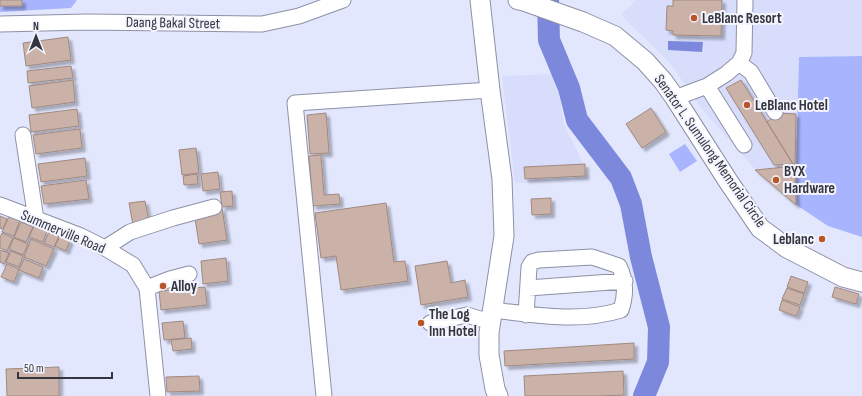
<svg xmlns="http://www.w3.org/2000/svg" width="862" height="396" font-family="'Sofia Sans Condensed',sans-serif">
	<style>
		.built { fill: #d7ddfb }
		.green { fill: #a8b5fe }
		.water { fill: #7c88dc }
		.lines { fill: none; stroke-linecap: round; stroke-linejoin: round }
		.river { stroke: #7c88dc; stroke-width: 22 }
		.building { fill: #cbb2a9; stroke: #a08980; filter: url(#shadow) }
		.minor-casing { stroke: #8d91a6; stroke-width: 17 }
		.major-casing { stroke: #8d91a6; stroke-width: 21 }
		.minor { stroke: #fff; stroke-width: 15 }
		.major { stroke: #fff; stroke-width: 19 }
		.poi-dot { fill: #bb5529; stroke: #f3f5fe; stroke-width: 1.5 }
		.labels { text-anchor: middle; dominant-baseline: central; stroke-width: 4; stroke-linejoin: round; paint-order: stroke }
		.poi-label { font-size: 15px; font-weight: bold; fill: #34353e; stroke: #f3f5fe; text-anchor: start }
		.street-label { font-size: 15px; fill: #34353e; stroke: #f3f5fe }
	</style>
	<defs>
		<filter id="shadow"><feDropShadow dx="3.5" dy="3.5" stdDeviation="1" flood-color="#0004"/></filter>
	</defs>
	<rect width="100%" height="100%" fill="#e2e7fe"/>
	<path class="built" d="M 636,0 L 862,0 L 862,56 L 799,57 L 796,166 L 755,169 L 705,113 L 670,63 L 621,15 Z
		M 556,74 L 564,125 L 591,179 L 515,183 L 502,76 Z"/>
	<path class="green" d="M 0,0 L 77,0 L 71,8 L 0,12 Z
		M 862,56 L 862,237 L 828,226 L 795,204 L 799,57 Z
		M 685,144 L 697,161 L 680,172 L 669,154 Z"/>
	<path class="water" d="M 668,41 L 703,42 L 702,52 L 668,50 Z"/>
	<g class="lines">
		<path class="river" d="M 548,0 L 549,40 L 569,88 L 577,120 L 621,178 L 631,204 L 641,257 L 659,327 L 658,362 L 644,396"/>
	</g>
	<path class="building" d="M 0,0 L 22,0 L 22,6 L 0,6 Z
		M 673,0 L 722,0 L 721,36 L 673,35 L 673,31 L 666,30 L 667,6 L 673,6 Z
		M 68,37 L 71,60 L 26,66 L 23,43 Z
		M 71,66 L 73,78 L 28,83 L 27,71 Z
		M 73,80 L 75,102 L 32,108 L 29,86 Z
		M 741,80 L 793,164 L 774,165 L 726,88 Z
		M 651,108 L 666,132 L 642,148 L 626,124 Z
		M 77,109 L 79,126 L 31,132 L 29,115 Z
		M 326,113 L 329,153 L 310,154 L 307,115 Z
		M 779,113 L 796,114 L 795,164 L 793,164 L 767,122 Z
		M 80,129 L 82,148 L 36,154 L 33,135 Z
		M 196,148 L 199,173 L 182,175 L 179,150 Z
		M 321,155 L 324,195 L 339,194 L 340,204 L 313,206 L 309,156 Z
		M 85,158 L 87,176 L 41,182 L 38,164 Z
		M 585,164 L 585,176 L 525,179 L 524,167 Z
		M 795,166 L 796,205 L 755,170 Z
		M 218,172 L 220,189 L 203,191 L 201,174 Z
		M 197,174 L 198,184 L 184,185 L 183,176 Z
		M 86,180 L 89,199 L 44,204 L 41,186 Z
		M 232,191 L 233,206 L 222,207 L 220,192 Z
		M 551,198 L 551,214 L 532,215 L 531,199 Z
		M 145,201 L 149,222 L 133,225 L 129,203 Z
		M 386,203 L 394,262 L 405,261 L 408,281 L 341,290 L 336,256 L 321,258 L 315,213 Z
		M 222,208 L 227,240 L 199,244 L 194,212 Z
		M 0,216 L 7,219 L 3,229 L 0,228 Z
		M 9,216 L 20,220 L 14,236 L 2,232 Z
		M 21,222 L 33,227 L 26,242 L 14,237 Z
		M 34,226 L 47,231 L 43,242 L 29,237 Z
		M 49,232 L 59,236 L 54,247 L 44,243 Z
		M 2,233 L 13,238 L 7,251 L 0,248 L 0,238 Z
		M 60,236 L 70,240 L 66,251 L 55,246 Z
		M 14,238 L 28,244 L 23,255 L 9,249 Z
		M 31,239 L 54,249 L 46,266 L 24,257 Z
		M 0,250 L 9,253 L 4,264 L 0,262 Z
		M 11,251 L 23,256 L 19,267 L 6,262 Z
		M 226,258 L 228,281 L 203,284 L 201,261 Z
		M 24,259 L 43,267 L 39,278 L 19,270 Z
		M 447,261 L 451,283 L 465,280 L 468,297 L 421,305 L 415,266 Z
		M 7,264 L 19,269 L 14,282 L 1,277 Z
		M 791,276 L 808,282 L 804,293 L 787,287 Z
		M 205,287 L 207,305 L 161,310 L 159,291 Z
		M 835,287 L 859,294 L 856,304 L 832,297 Z
		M 787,288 L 804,294 L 800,305 L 782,299 Z
		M 782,300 L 800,307 L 796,316 L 779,310 Z
		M 183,321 L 185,338 L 164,340 L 162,323 Z
		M 191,338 L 192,349 L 173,351 L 171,340 Z
		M 634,343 L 634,359 L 505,366 L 504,351 Z
		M 59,367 L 59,396 L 7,396 L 6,369 Z
		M 623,371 L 624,395 L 598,396 L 525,396 L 524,376 Z
		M 199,376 L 200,391 L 167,392 L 166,377 Z"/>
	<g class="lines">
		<g class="minor-casing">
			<path id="minor" d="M 0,24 L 87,22 L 262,24 L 299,16 L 343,0
				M 739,63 L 751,72 L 775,112
				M 707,86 L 744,145
				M 675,98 L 707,86 L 726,74 L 739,63 L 744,53 L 745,0
				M 23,135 L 36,219
				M 0,205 L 81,236 L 105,248 L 133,265 L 147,288 L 158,396
				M 105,248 L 130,232 L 173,218 L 214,207
				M 147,288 L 170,279 L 189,274
				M 528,288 L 625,281
				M 493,310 C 534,315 580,323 621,310 C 626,295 626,280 619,266 L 592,257 L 539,260 L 532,262 L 529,267 L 526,315
				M 430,323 L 467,315 L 480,319 L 491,319
				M 324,396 L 295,103 L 490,90"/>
		</g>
		<g class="major-casing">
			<path id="major" d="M 480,0 L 490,90 L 502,179 L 504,236 L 489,333 L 489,355 L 495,389 L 498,396
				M 518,0 L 524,1 L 583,22 L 615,36 L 645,61 L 663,81 L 675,98 L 728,181 L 760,228 L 787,248 L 843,277 L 862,282"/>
		</g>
		<use href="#minor" class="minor"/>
		<use href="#major" class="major"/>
	</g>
	<g class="poi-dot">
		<circle cx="694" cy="18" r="4"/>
		<circle cx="747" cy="105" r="4"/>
		<circle cx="776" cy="180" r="4"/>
		<circle cx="822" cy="239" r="4"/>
		<circle cx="163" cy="286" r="4"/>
		<circle cx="421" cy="323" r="4"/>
	</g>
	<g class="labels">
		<g class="poi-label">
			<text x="702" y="18">LeBlanc Resort</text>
			<text x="755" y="105">LeBlanc Hotel</text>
			<text x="784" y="171">BYX<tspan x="784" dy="17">Hardware</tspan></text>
			<text x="814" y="239" text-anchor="end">Leblanc</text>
			<text x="171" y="286">Alloy</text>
			<text x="429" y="314">The Log<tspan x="429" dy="17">Inn Hotel</tspan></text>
		</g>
		<g class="street-label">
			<text transform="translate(173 23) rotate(1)">Daang Bakal Street</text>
			<text transform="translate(710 151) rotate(55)">Senator L. Sumulong Memorial Circle</text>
			<text transform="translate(63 232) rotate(23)">Summerville Road</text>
		</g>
	</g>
	<g transform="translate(36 36)" stroke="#f3f5fe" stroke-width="3" paint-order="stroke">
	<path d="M0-3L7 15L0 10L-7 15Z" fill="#34353e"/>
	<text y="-6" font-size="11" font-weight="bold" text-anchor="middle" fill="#34353e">N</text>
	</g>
	<path d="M18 372v6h94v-6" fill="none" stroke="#34353e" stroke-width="2"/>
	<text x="24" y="372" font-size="12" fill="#34353e" stroke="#f3f5fe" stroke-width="3" paint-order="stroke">50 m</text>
</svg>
